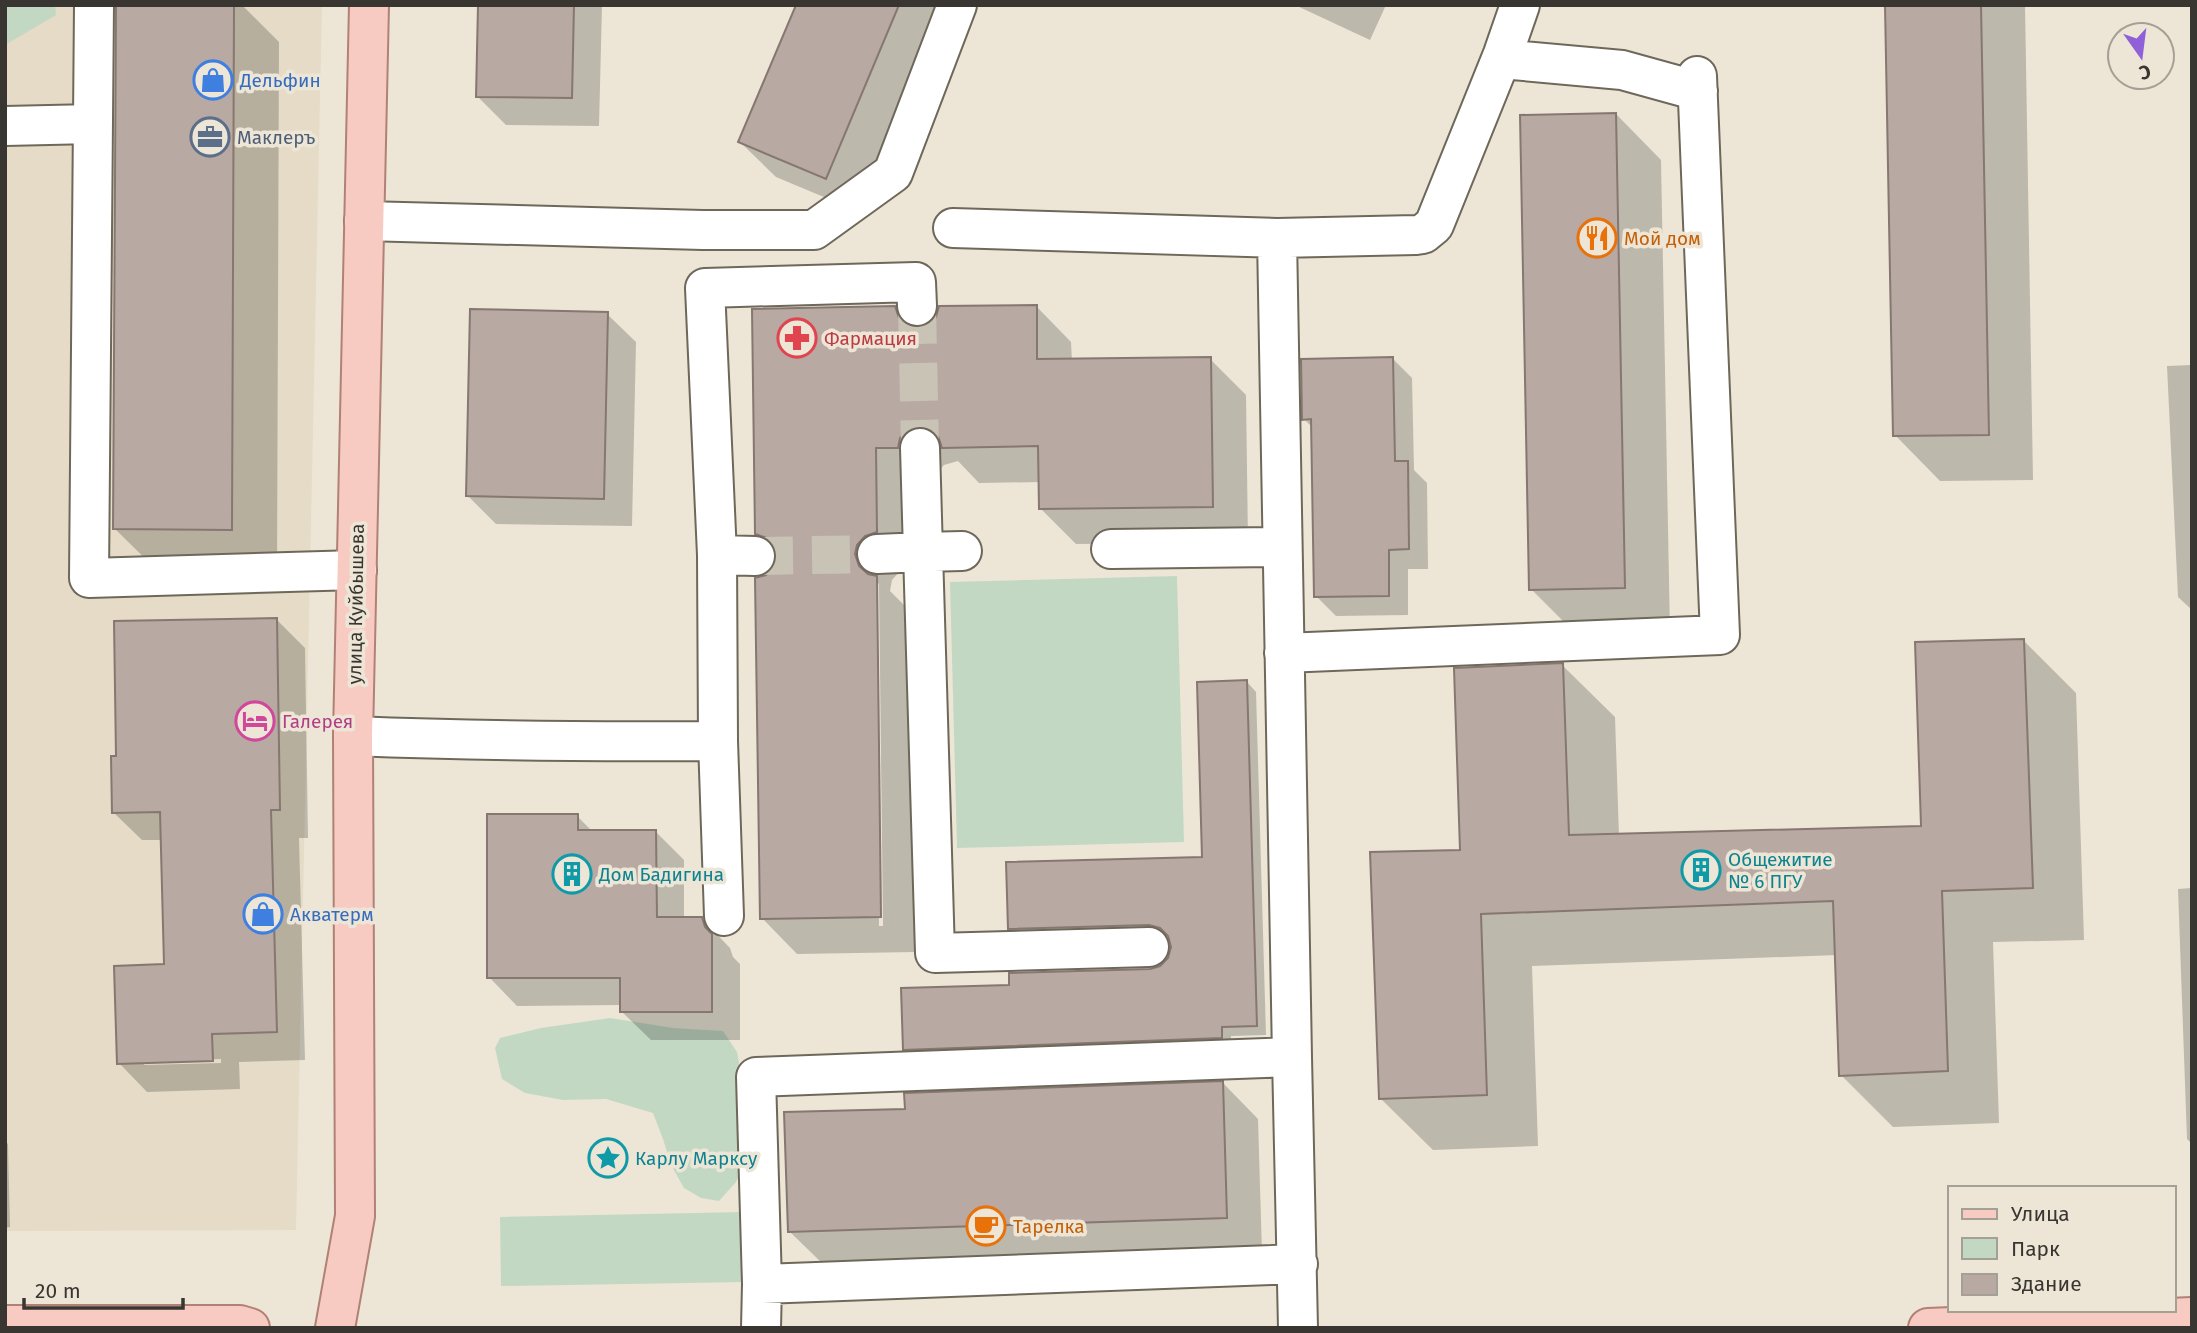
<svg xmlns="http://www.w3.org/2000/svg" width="2197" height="1333" font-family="'Fira Sans',sans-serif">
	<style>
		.built { fill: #e5dbc6 }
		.green { fill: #c3d8c3 }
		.shadow { fill: #0003; fill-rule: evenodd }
		.building { fill: #b9a9a3; stroke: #867771; stroke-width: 2 }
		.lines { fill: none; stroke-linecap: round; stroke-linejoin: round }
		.minor-tunnel { stroke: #c9c3b6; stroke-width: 38; stroke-dasharray: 38 19; stroke-linecap: butt }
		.minor-casing { stroke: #6e685b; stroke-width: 42 }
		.major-casing { stroke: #b18175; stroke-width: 42 }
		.minor { stroke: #fff; stroke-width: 38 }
		.major { stroke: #f7cbc2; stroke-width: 38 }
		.labels { text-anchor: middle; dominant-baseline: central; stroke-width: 7; stroke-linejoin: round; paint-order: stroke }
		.shop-label { font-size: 19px; fill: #366cbe; stroke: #ede6d7; text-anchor: start }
		.service-label { font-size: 19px; fill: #4e5e75; stroke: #ede6d7; text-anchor: start }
		.food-label { font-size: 19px; fill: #c56008; stroke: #ede6d7; text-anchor: start }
		.health-label { font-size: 19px; fill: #be3a42; stroke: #ede6d7; text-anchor: start }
		.street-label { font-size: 19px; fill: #393631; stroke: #ede6d7 }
		.hotel-label { font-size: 19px; fill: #b23c85; stroke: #ede6d7; text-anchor: start }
		.culture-label { font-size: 19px; fill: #0d838f; stroke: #ede6d7; text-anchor: start }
	</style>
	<rect width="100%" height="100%" fill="#ede6d7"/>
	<path class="built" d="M 5,5 L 322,5 L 296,1230 L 5,1231 Z"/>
	<path class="green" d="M 5,5 L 55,5 L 56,15 L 5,45 Z
		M 1177,576 L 1184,842 L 957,848 L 950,582 Z
		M 610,1018 L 673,1028 L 723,1031 L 737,1052 L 744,1089 L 747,1160 L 736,1182 L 719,1201 L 701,1198 L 684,1188 L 671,1165 L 663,1139 L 653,1113 L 606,1099 L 563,1100 L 525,1093 L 502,1079 L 495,1048 L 500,1038 L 541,1028 Z
		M 743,1212 L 745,1282 L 501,1286 L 500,1217 Z"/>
	<path class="shadow" d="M 118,5 L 242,5 L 279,42 L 277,575 L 161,574 L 115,529 Z
		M 479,5 L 602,5 L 599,126 L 506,125 L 477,96 Z
		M 797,5 L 949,5 L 862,213 L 776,177 L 740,142 Z
		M 1295,5 L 1386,5 L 1370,40 Z
		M 1886,5 L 2025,5 L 2033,480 L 1940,481 L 1895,435 Z
		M 1616,114 L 1661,160 L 1670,633 L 1577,635 L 1531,589 Z
		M 1036,306 L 1071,342 L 1072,361 L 1210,359 L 1246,395 L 1248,542 L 1076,544 L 1040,508 L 1040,482 L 979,483 L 958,461 L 944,465 L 936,474 L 900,571 L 892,580 L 890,591 L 912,613 L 916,952 L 797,954 L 762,918 L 767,576 L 775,569 L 779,556 L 757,533 L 894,308 L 915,329 ZM 876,581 L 879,584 L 883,926 L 879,926 Z
		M 607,314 L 636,342 L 632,526 L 496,524 L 468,496 Z
		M 1392,358 L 1412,378 L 1414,470 L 1427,483 L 1428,569 L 1408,569 L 1408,615 L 1336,616 L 1316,596 L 1313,428 L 1304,419 Z
		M 2192,365 L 2192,610 L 2178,597 L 2167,366 Z
		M 276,619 L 305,648 L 308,838 L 299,838 L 305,1060 L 239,1062 L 240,1089 L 147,1092 L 119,1063 L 166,966 L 162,840 L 142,840 L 113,812 L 117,758 ZM 221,1059 L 221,1063 L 144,1065 L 144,1061 Z
		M 2023,640 L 2076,693 L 2084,940 L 1993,942 L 1999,1123 L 1893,1127 L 1841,1075 L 1837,955 L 1532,966 L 1538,1146 L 1433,1150 L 1380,1098 L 1462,851 L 1562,665 L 1615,717 L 1619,836 L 1923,828 Z
		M 1247,682 L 1256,692 L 1266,1035 L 1231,1036 L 1231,1047 L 914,1059 L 904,1049 L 1011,987 L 1150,971 L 1162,967 L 1170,958 L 1173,947 L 1170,937 L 1160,934 L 1019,938 L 1010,928 L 1203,858 Z
		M 577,816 L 593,832 L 655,831 L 684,860 L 684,919 L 702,919 L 730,948 L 733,957 L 740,964 L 740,1040 L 651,1040 L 622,1012 L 622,1005 L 517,1006 L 489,977 Z
		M 2192,888 L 2192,1144 L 2187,1139 L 2178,889 Z
		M 1223,1083 L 1258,1119 L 1262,1253 L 825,1266 L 789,1231 L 906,1110 Z
		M 5,1141 L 8,1144 L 10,1227 L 5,1228 Z"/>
	<path class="building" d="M 116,5 L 234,5 L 232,530 L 113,529 Z
		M 478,5 L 574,5 L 572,98 L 476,97 Z
		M 796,5 L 899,5 L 826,179 L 738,142 Z
		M 1885,5 L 1981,5 L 1989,435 L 1893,436 Z
		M 1616,113 L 1625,588 L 1529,590 L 1520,115 Z
		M 1037,305 L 1037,359 L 1211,357 L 1213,507 L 1039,509 L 1038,446 L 942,448 L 938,436 L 931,429 L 920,426 L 908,430 L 900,438 L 898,448 L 876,448 L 877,532 L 865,536 L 857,545 L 855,554 L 859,566 L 868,574 L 877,576 L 881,917 L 760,919 L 755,578 L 766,575 L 773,568 L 777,556 L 774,545 L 767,538 L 755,534 L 752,309 L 895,306 L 899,318 L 907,326 L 917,328 L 929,324 L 936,317 L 939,306 Z
		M 470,309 L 608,312 L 604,499 L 466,496 Z
		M 1393,357 L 1395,461 L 1408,461 L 1409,549 L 1389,550 L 1389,596 L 1314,597 L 1311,419 L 1302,420 L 1301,359 Z
		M 277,618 L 280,810 L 271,810 L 277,1032 L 212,1034 L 213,1061 L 117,1064 L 114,966 L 164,964 L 160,812 L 112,813 L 111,756 L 116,756 L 114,621 Z
		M 2024,639 L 2033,888 L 1942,891 L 1948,1071 L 1839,1076 L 1833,901 L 1481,914 L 1487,1095 L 1379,1099 L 1370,852 L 1460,850 L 1454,668 L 1563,663 L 1569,835 L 1921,826 L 1915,642 Z
		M 1247,680 L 1257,1026 L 1222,1027 L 1222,1038 L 903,1050 L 901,988 L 1009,985 L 1009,973 L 1150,969 L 1160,966 L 1168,958 L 1171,947 L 1168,936 L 1160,928 L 1149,925 L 1008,929 L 1006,862 L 1202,857 L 1197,682 Z
		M 487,814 L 578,814 L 578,830 L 656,830 L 657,917 L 702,917 L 705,927 L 712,934 L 712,1012 L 620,1012 L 620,978 L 487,978 Z
		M 1223,1081 L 1227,1218 L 788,1232 L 784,1112 L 905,1109 L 904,1093 Z"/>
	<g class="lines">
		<path class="minor-tunnel" d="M 917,306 L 920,448
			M 755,556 L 877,554"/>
		<g class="minor-casing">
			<path id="minor" d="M 94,5 L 89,578 L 357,570
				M 1501,59 L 1622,70 L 1698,91
				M 5,126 L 93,124
				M 364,221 L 703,230 L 814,230 L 893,173 L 957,5
				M 953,228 L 1277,238 L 1292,1057
				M 1277,238 L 1416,235 L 1423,234 L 1434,225 L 1503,54 L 1520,5
				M 1111,549 L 1282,547
				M 962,551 L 923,552 L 935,953 L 1149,947
				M 877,554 L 923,552 L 920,448
				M 717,555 L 705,288 L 916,282 L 917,306
				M 1284,653 L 1720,635 L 1697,76
				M 353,736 C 475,741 596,742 718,741 L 717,555 L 755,556
				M 718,741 L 724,916
				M 762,1284 L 1298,1264
				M 761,1328 L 762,1284 L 756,1077 L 1292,1057 L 1298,1328"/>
		</g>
		<g class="major-casing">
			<path id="major" d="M 5,1325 L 240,1325 L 250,1328
				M 335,1328 L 355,1216 L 353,736 L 369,5
				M 1928,1328 L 2192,1317"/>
		</g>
		<use href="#minor" class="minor"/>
		<use href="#major" class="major"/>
	</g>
	<defs>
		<g id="shop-ring" transform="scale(2.0125)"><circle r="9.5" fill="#ede6d7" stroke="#3f7fe0" stroke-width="1.5"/><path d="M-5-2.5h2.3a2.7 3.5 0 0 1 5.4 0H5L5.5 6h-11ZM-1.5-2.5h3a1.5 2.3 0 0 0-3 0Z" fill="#3f7fe0"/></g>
		<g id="office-ring" transform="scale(2.0125)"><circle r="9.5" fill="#ede6d7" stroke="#5c6f8a" stroke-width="1.5"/><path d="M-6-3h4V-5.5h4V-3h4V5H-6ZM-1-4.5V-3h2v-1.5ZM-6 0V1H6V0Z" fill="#5c6f8a"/></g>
		<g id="restaurant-ring" transform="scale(2.0125)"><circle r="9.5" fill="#ede6d7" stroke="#e8710a" stroke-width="1.5"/><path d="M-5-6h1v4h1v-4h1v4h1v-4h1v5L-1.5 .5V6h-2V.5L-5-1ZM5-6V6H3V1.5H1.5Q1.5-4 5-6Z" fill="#e8710a"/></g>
		<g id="pharmacy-ring" transform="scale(2.0125)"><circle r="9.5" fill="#ede6d7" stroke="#e0444e" stroke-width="1.5"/><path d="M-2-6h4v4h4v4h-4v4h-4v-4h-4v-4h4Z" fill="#e0444e"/></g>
		<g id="hotel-ring" transform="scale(2.0125)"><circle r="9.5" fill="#ede6d7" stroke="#d1479c" stroke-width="1.5"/><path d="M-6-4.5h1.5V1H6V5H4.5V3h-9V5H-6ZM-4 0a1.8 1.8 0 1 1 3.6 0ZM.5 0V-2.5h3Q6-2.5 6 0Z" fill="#d1479c"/></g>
		<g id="building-ring" transform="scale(2.0125)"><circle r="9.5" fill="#ede6d7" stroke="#0f9aa8" stroke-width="1.5"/><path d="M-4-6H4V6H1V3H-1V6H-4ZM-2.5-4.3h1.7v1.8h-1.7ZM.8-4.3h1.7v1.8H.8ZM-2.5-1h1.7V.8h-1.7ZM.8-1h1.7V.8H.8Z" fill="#0f9aa8"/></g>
		<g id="sight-ring" transform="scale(2.0125)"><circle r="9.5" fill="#ede6d7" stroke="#0f9aa8" stroke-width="1.5"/><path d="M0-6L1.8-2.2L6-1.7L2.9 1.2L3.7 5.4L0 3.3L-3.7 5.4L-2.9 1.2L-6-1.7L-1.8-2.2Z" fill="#0f9aa8"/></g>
		<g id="cafe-ring" transform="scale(2.0125)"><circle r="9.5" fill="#ede6d7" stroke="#e8710a" stroke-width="1.5"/><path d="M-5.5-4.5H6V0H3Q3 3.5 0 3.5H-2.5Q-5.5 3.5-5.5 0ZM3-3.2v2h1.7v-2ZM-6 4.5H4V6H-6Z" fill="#e8710a"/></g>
	</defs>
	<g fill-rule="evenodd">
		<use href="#shop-ring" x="213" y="80"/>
		<use href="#office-ring" x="210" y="137"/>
		<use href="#restaurant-ring" x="1597" y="238"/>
		<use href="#pharmacy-ring" x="797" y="338"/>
		<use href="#hotel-ring" x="255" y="721"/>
		<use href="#building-ring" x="1701" y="870"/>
		<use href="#building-ring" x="572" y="874"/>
		<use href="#shop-ring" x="263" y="914"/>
		<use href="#sight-ring" x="608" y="1158"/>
		<use href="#cafe-ring" x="986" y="1226"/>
	</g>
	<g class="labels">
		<g class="shop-label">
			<text x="240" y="80">Дельфин</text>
			<text x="290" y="914">Акватерм</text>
		</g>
		<g class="service-label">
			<text x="237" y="137">Маклеръ</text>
		</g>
		<g class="food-label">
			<text x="1624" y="238">Мой дом</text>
			<text x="1013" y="1226">Тарелка</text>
		</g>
		<g class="health-label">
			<text x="824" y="338">Фармация</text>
		</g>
		<g class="street-label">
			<text transform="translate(356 604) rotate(-89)">улица Куйбышева</text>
		</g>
		<g class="hotel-label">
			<text x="282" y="721">Галерея</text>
		</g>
		<g class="culture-label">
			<text x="1728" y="859">Общежитие<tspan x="1728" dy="22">№ 6 ПГУ</tspan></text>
			<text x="599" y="874">Дом Бадигина</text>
			<text x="635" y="1158">Карлу Марксу</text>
		</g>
	</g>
	<rect width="2197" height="1333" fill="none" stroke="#393631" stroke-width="14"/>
	<rect x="1948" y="1186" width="228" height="126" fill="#ede6d7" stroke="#a5a095" stroke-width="2"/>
	<rect x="1962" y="1209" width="35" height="10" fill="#f7cbc2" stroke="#a5a095" stroke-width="2"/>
	<text x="2011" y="1221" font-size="21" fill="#393631">Улица</text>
	<rect x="1962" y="1238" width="35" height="21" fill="#c3d8c3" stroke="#a5a095" stroke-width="2"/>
	<text x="2011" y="1256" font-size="21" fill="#393631">Парк</text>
	<rect x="1962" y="1274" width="35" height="21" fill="#b9a9a3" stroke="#a5a095" stroke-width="2"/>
	<text x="2011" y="1291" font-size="21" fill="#393631">Здание</text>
	<g transform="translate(2141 56) rotate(166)"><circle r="33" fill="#ede6d7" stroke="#a5a095" stroke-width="2"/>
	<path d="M0-5L12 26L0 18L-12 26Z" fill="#9060d9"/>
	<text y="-10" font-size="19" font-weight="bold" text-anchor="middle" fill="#393631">С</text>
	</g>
	<path d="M24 1298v10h159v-10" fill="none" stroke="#393631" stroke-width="3.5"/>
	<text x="35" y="1298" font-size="21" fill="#393631" stroke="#ede6d7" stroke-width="5" paint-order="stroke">20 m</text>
</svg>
